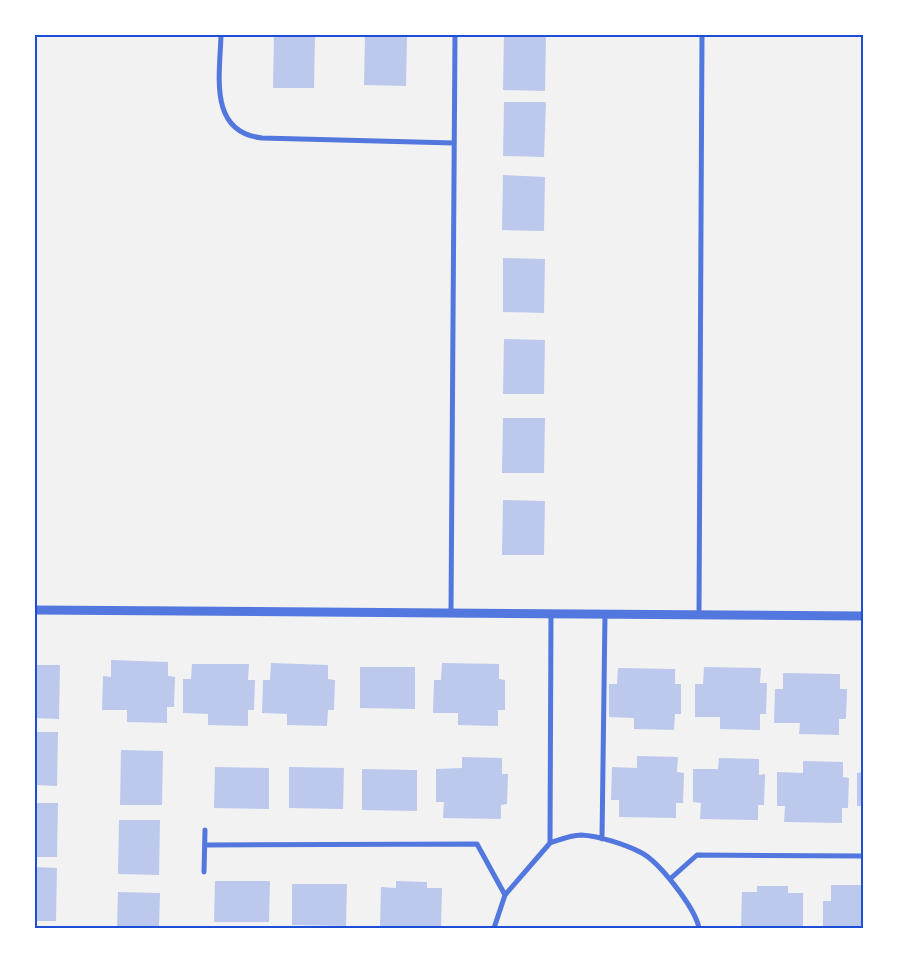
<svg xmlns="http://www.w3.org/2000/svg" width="898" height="963" font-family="Karla,sans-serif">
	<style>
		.building { fill: #bdc9ec }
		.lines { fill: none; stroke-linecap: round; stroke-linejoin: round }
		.minor { stroke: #5277de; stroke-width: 5 }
		.tertiary { stroke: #5277de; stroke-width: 9 }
		.neatline { fill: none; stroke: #1d4ed8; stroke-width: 2 }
	</style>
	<rect width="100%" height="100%" fill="#f2f2f2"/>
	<path class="building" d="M 274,35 L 315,35 L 314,88 L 273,88 Z
		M 365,35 L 407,35 L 406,86 L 364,85 Z
		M 504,35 L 546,36 L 545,91 L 503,90 Z
		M 504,102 L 546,102 L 544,157 L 503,156 Z
		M 503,175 L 545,177 L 544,231 L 502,230 Z
		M 503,258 L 545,259 L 544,313 L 503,312 Z
		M 504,339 L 545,340 L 544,394 L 503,394 Z
		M 503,418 L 545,418 L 544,473 L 502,473 Z
		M 503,500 L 545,501 L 544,555 L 502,555 Z
		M 111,660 L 168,662 L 168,676 L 175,677 L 174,707 L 167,707 L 167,723 L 127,722 L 127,710 L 102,710 L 103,676 L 111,677 Z
		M 271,663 L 328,665 L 328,679 L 335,680 L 334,710 L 328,710 L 327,726 L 287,725 L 287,714 L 262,713 L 263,680 L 270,680 Z
		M 442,663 L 499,664 L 499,679 L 505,680 L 505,710 L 498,710 L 498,726 L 458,725 L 458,713 L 433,713 L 434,680 L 441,680 Z
		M 192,664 L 249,664 L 248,680 L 255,680 L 254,710 L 248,710 L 248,726 L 208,725 L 208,714 L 183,713 L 183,679 L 191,679 Z
		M 35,665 L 60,665 L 59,719 L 35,718 Z
		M 360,667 L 415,667 L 415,709 L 360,708 Z
		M 704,667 L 761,668 L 760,683 L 767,683 L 766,714 L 760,714 L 760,730 L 720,729 L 720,717 L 695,717 L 695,684 L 703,684 Z
		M 618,668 L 675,669 L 675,684 L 681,684 L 681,714 L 675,714 L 674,730 L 634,729 L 634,718 L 609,717 L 609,684 L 617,684 Z
		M 783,673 L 840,674 L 840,689 L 847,689 L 846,719 L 839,719 L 839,735 L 799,734 L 800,723 L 774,723 L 775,689 L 783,689 Z
		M 35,732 L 58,732 L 57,786 L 35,785 Z
		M 121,750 L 163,751 L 162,805 L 120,805 Z
		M 637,756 L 678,757 L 677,772 L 684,773 L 683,803 L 676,803 L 676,818 L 619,817 L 619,800 L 611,800 L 612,767 L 637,768 Z
		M 462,757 L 502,758 L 502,774 L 508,774 L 507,804 L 501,805 L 501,819 L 443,818 L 444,802 L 436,802 L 436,769 L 462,768 Z
		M 719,758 L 759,759 L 759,775 L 765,774 L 764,805 L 758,805 L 758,820 L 700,819 L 701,803 L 693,802 L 693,769 L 718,769 Z
		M 803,761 L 843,762 L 843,777 L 849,778 L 848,808 L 842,808 L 842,823 L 784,822 L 785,806 L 777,806 L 777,772 L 803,773 Z
		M 215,767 L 269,768 L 269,809 L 214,808 Z
		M 289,767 L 344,768 L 343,809 L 289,808 Z
		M 362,769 L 417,770 L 417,811 L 362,810 Z
		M 863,772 L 863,806 L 857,806 L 857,773 Z
		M 35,803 L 58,803 L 57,857 L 35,857 Z
		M 119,820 L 160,820 L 159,875 L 118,874 Z
		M 35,867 L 57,868 L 56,921 L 35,921 Z
		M 215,881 L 270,881 L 269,922 L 214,922 Z
		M 396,881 L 427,882 L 427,888 L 442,888 L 441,928 L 380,927 L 381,887 L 396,888 Z
		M 292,884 L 347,884 L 346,926 L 292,925 Z
		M 831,885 L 863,885 L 863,928 L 823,928 L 823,901 L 831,901 Z
		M 757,886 L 788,886 L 788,893 L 803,893 L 803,928 L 741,928 L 742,892 L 757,892 Z
		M 118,892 L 160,893 L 159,928 L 117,928 Z"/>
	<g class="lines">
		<path class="minor" d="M 221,35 C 220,75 208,132 262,138 L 454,143
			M 451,612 L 455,35
			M 699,614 L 702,35
			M 602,839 L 605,614
			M 550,843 L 551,613
			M 550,843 C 559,840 571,835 581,835 C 599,836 624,844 640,852 C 659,861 695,908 699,928
			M 206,845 L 477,844 L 505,895
			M 204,872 L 205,830
			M 670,879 L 697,855 L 863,856
			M 494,928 L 505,895 L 550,843"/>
		<path class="tertiary" d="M 35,610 L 863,616"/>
	</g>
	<rect width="898" height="963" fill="none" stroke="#ffffff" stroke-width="72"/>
	<rect x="36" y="36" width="826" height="891" class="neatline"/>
</svg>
